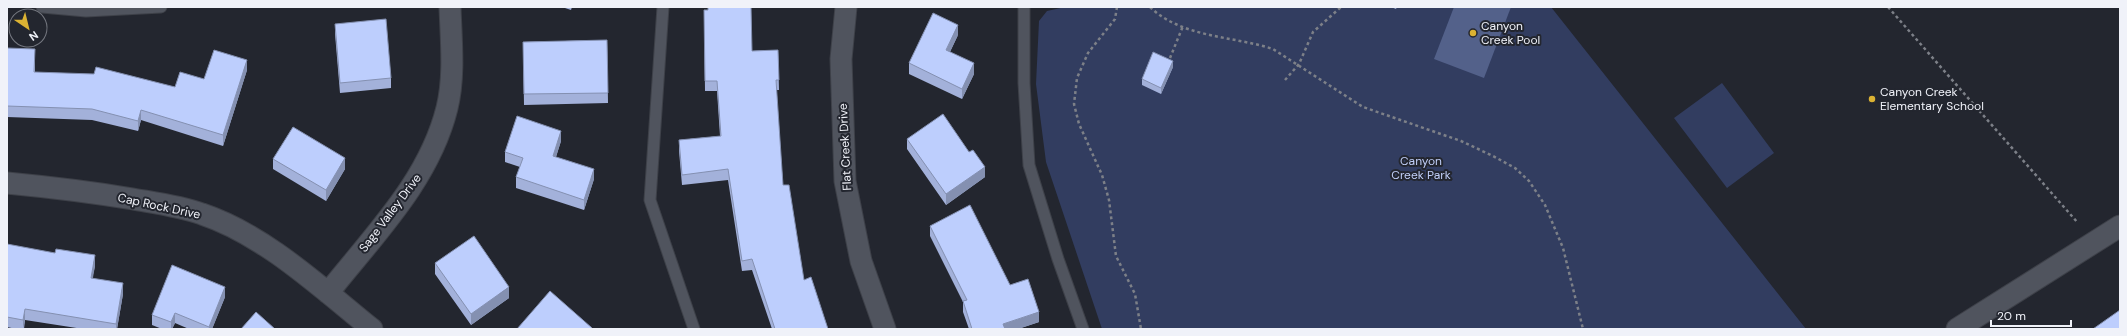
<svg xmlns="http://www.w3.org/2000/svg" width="2127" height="336" font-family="'DM Sans',sans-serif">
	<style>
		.green { fill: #323d60 }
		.water { fill: #53618a }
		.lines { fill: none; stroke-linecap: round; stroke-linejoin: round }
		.lane-casing { stroke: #3e4149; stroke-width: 13 }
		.street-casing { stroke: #3e4149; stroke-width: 23 }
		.path { stroke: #7d8088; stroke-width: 2.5; stroke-dasharray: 3 3; stroke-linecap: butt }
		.lane { stroke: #50545e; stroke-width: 11 }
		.street { stroke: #50545e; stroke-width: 21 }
		.wall { fill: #a3b1da }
		.shaded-wall { fill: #8490b1 }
		.building { fill: #bdcefd; stroke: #8490b1 }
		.poi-dot { fill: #dbb233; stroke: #23262f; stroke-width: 1.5 }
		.labels { text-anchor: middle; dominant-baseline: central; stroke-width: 4; stroke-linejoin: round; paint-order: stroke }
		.poi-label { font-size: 12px; fill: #f0f2f9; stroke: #23262f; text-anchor: start }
		.street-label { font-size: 12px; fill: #f0f2f9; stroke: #23262f }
		.park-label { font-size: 12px; fill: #c0cef7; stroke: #23262f }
	</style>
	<rect width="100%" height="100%" fill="#23262f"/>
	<path class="green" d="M 1065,7 L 1551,7 L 1806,329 L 1102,329 L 1046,162 L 1036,84 L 1039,21 L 1047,11 Z
		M 1722,83 L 1774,153 L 1727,188 L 1674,118 Z"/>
	<path class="water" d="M 1454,7 L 1511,7 L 1484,78 L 1434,59 Z"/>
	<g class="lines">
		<g class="lane-casing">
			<path id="lane" d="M 42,7 L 86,11 L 161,7
				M 663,7 L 650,200 L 694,329
				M 1024,7 L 1024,83 L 1029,165 L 1058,259 L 1083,329"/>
		</g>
		<g class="street-casing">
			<path id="street" d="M 846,7 L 841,59 L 845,181 L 861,261 L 885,329
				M 7,183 C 49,187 91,192 133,199 C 156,203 180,206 202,214 C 265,235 321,288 372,329
				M 328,293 C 373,236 429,181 447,108 C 455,76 451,39 450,7
				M 1957,329 L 2120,226"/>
		</g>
		<path class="path" d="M 1117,7 L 1115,19 L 1088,53 L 1077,78 L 1074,104 L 1079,124 L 1102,175 L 1109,200 L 1116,256 L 1135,294 L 1141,329
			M 1150,7 C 1182,38 1234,36 1273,49 L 1363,107 L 1461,141 L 1493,156 L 1515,168 L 1529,181 L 1545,205 L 1563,248 L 1583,329
			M 1888,7 L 2078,223
			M 1170,58 L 1183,26
			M 1285,80 L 1299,64 L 1313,32 L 1341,7"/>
		<use href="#lane" class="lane"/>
		<use href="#street" class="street"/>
	</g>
	<path class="wall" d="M 562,7 L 572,7 L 571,10 Z
		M 1391,7 L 1397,7 L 1396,9 Z
		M 704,10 L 708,10 L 752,51 L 778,50 L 779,90 L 776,90 L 783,185 L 804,280 L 828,329 L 772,329 L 752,270 L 742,271 L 728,180 L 682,185 L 679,151 L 679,140 L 720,136 L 717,91 L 705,91 Z
		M 335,24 L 391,78 L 391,88 L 340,93 L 335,34 Z
		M 958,35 L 950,52 L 974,74 L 962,99 L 909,74 L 909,63 Z
		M 607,40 L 608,103 L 524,105 L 523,42 Z
		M 7,48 L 35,59 L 35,72 L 175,87 L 204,79 L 247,70 L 223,146 L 141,120 L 138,131 L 92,120 L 7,117 Z
		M 1173,67 L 1161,94 L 1142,85 L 1142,79 Z
		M 907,139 L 969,152 L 985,177 L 946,205 L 907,149 Z
		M 561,141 L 556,157 L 594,179 L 584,210 L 516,188 L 516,177 L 520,167 L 505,162 L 505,152 Z
		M 273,159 L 345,169 L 326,201 L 273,169 Z
		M 930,226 L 1010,285 L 1039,322 L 1018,329 L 969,329 L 963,312 L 963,302 L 930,236 Z
		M 7,244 L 95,266 L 92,279 L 123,294 L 117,329 L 83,329 L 25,320 L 24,329 L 16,329 L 7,327 Z
		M 435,263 L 509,298 L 471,325 L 435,274 Z
		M 225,297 L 212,329 L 189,329 L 175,323 L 172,329 L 162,329 L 152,325 L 152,315 Z"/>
	<path class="shaded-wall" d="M 958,25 L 958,35 L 946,60 L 946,50 Z
		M 247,60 L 247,70 L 223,146 L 223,135 Z
		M 1173,61 L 1173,67 L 1161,94 L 1161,88 Z
		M 974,63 L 974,74 L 962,99 L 962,89 Z
		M 141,110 L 141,120 L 138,131 L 138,121 Z
		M 561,131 L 561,141 L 553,166 L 553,156 Z
		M 345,158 L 345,169 L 326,201 L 326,190 Z
		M 985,167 L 985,177 L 946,205 L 946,194 Z
		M 594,169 L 594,179 L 584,210 L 584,200 Z
		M 95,255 L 95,266 L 91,289 L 91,278 Z
		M 123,283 L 123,294 L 117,329 L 116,329 L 116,324 Z
		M 225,287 L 225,297 L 212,329 L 209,329 L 209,327 Z
		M 509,287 L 509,298 L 471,325 L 471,314 Z
		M 25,309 L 25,320 L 23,329 L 23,320 Z
		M 1039,312 L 1039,322 L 1018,329 L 1003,329 L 1003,324 Z
		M 175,313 L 175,323 L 172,329 L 171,329 L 171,322 Z"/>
	<path class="building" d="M 708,7 L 751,7 L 752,51 L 778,50 L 779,80 L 776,80 L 783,185 L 789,185 L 804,280 L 811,277 L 828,329 L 775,329 L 752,259 L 742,261 L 728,169 L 682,175 L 679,140 L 721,136 L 717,81 L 705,81 L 704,10 L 708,10 Z
		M 933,13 L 958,25 L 946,50 L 974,63 L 962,89 L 909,63 Z
		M 386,19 L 391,78 L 340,83 L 335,24 Z
		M 607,40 L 608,93 L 524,94 L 523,42 Z
		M 7,48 L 35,49 L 34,72 L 94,74 L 96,67 L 175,87 L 180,72 L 204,79 L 214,50 L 247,60 L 223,135 L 141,110 L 138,121 L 92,109 L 7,106 Z
		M 1153,52 L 1173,61 L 1161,88 L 1142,79 Z
		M 943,114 L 969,152 L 973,150 L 985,167 L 946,194 L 907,139 Z
		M 517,116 L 561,131 L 553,156 L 594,169 L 584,200 L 516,177 L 523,158 L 505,152 Z
		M 293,127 L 345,158 L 326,190 L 273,159 Z
		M 970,205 L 1010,285 L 1028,279 L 1039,312 L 1003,324 L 1005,329 L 972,329 L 963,301 L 967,300 L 930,226 Z
		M 474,236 L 509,287 L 471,314 L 435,263 Z
		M 7,244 L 55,253 L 56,249 L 95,255 L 91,278 L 123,283 L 116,324 L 25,309 L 23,320 L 7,317 Z
		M 172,265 L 225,287 L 209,327 L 175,313 L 171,322 L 152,315 Z
		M 550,291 L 592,328 L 591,329 L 517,329 Z
		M 2120,310 L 2120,329 L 2093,329 Z
		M 256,312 L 275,329 L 241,329 Z"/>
	<g class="poi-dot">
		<circle cx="1473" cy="33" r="4"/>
		<circle cx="1872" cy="99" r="4"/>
	</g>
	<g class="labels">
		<g class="poi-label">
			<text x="1481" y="26">Canyon<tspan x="1481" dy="14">Creek Pool</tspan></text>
			<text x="1880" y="92">Canyon Creek<tspan x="1880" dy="14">Elementary School</tspan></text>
		</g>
		<g class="street-label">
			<text transform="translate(845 147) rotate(-93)">Flat Creek Drive</text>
			<text transform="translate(159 206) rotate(12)">Cap Rock Drive</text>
			<text transform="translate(390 213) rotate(-53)">Sage Valley Drive</text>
		</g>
		<g class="park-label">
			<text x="1421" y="161">Canyon<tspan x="1421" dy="14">Creek Park</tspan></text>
		</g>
	</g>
	<rect width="2127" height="336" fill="none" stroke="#f0f2f9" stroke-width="16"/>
	<g transform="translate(28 28) rotate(145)"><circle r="19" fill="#23262f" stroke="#757880"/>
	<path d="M0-3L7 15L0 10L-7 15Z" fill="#dbb233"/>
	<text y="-6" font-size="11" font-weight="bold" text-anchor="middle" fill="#f0f2f9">N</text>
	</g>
	<path d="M1991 320v6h80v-6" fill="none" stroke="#f0f2f9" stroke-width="2"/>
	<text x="1997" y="320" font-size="12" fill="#f0f2f9" stroke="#23262f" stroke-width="3" paint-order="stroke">20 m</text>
</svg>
